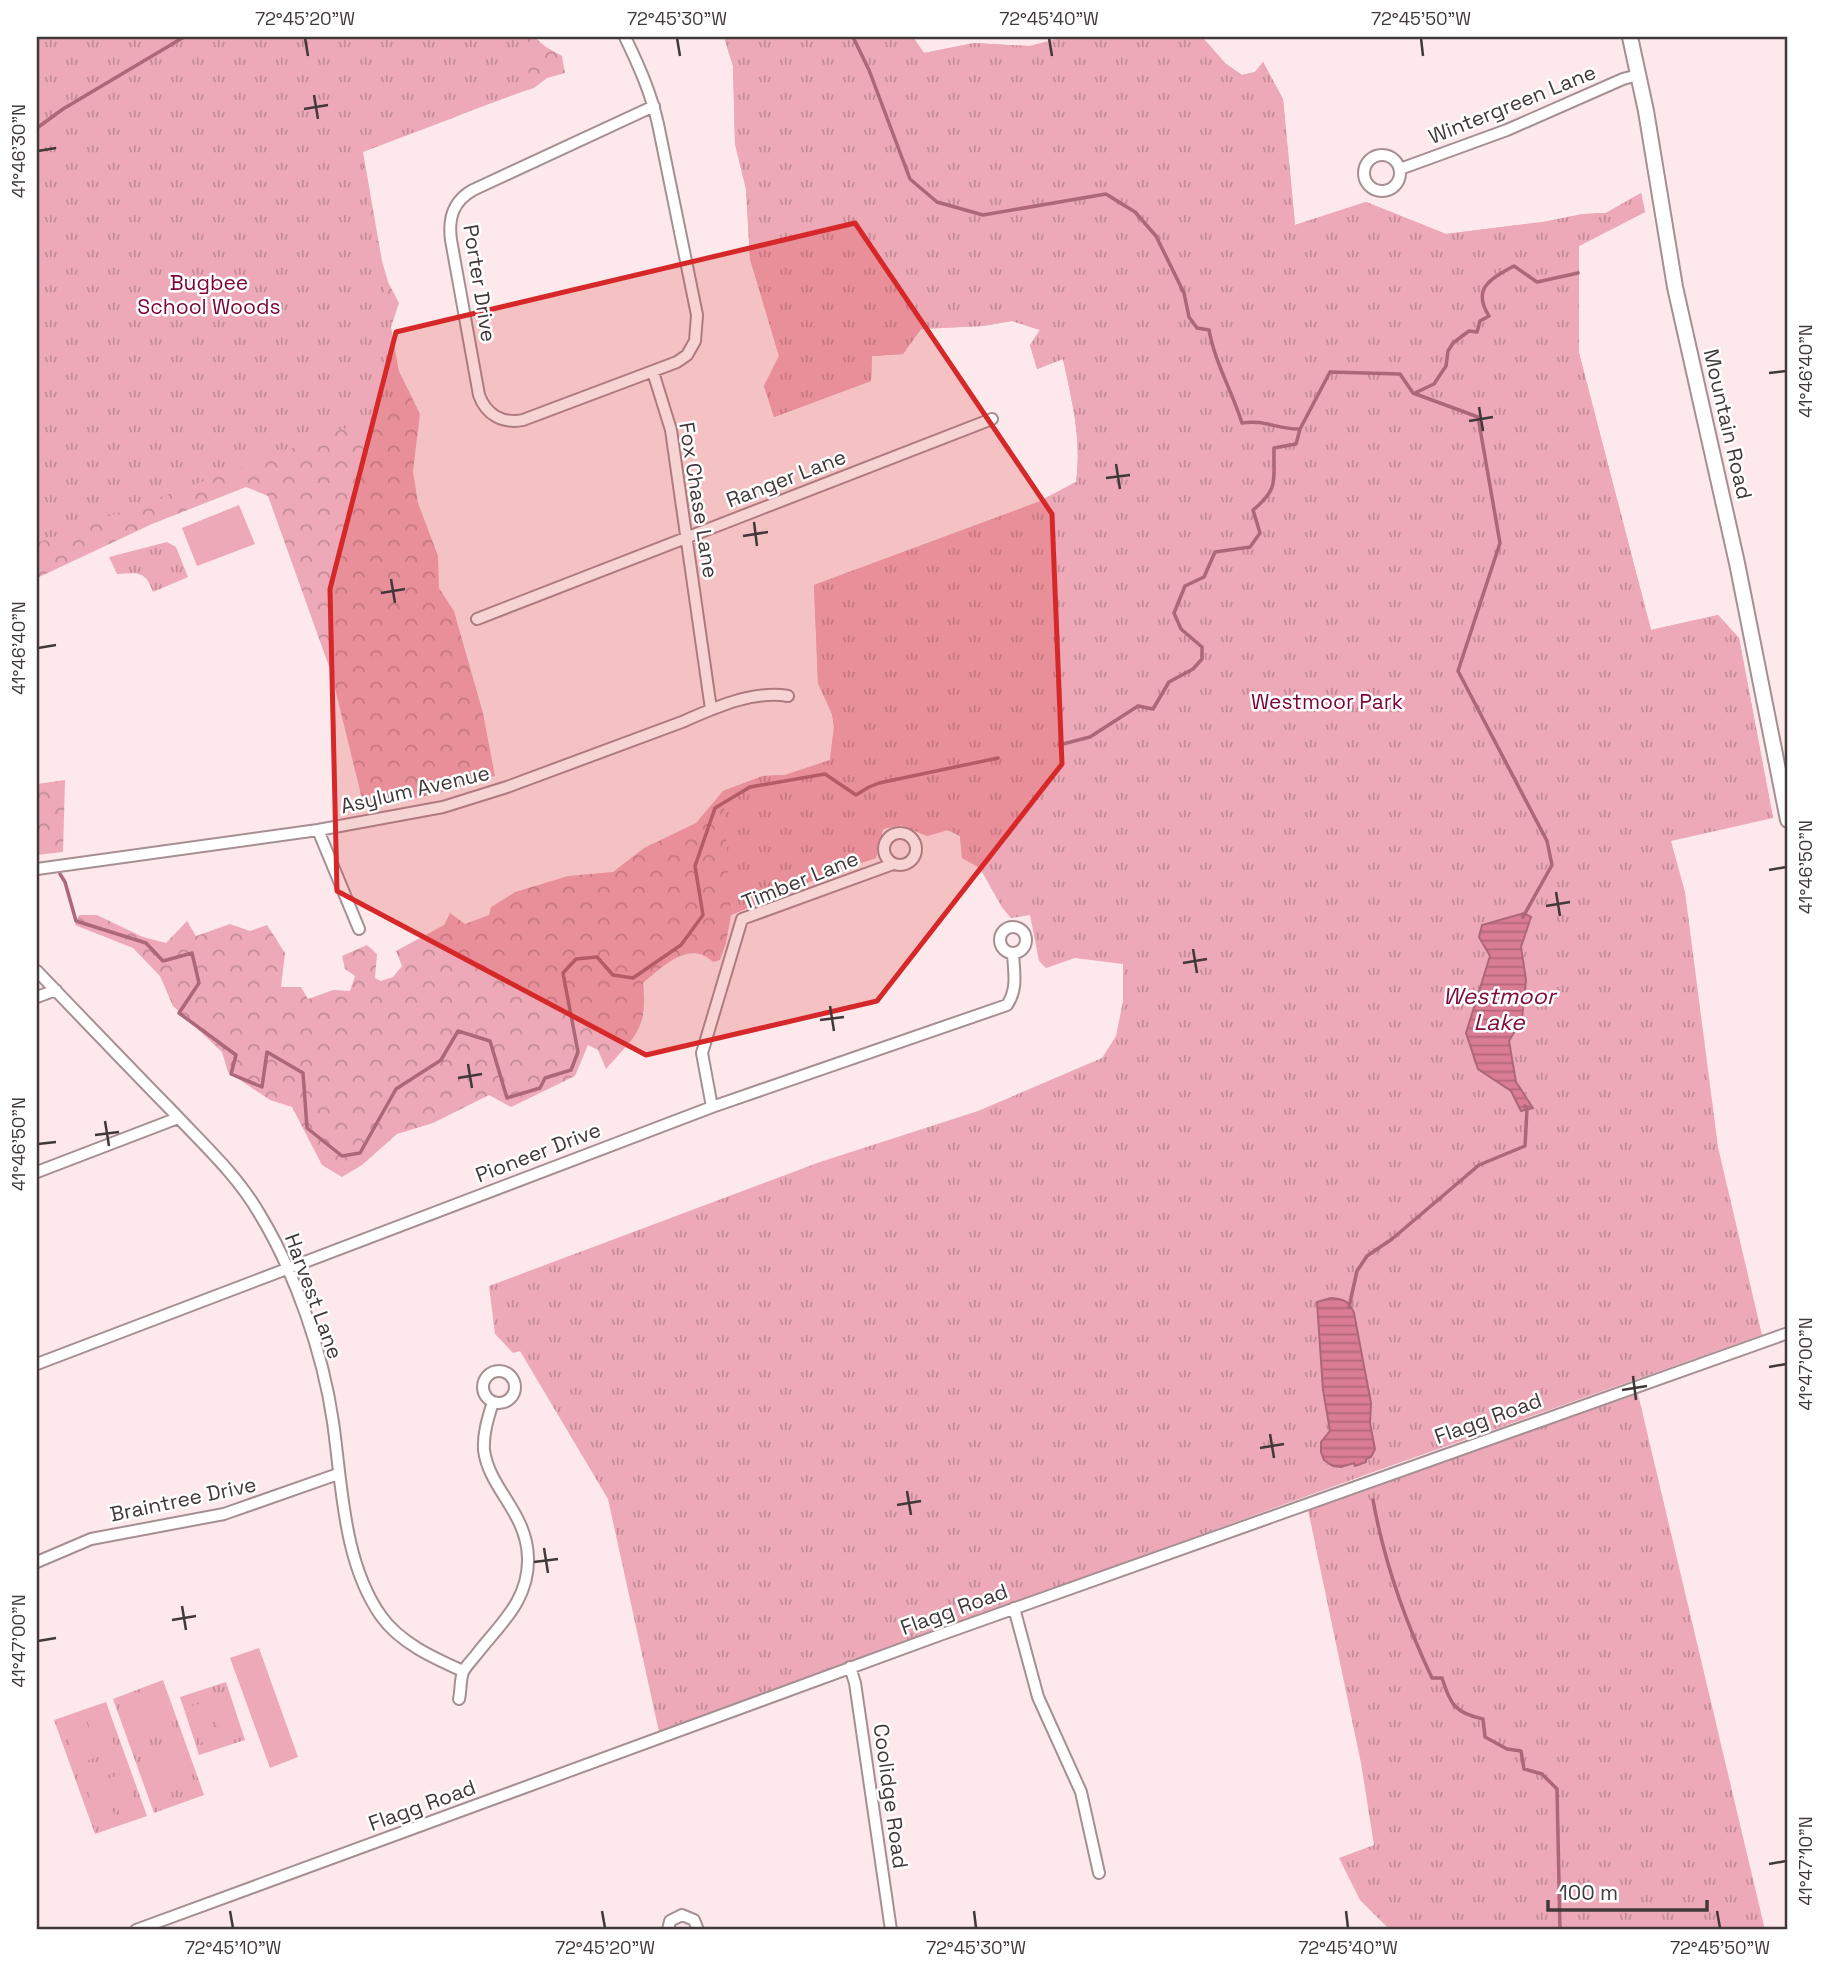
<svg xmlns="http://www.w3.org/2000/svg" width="1825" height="1967" font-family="'Space Grotesk',sans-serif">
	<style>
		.forest { fill: url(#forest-crowns) }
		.park { fill: url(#park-tufts) }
		.pitch { fill: #eda9b7 }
		.water { fill: url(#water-rules); stroke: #ac6878; stroke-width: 2 }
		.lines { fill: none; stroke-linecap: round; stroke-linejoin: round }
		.stream { stroke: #ac6878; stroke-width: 3.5 }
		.minor-casing { stroke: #a68f93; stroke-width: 14 }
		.major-casing { stroke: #a68f93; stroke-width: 18 }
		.minor { stroke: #fff; stroke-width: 10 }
		.major { stroke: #fff; stroke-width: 14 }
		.marked { fill: #d62828; fill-opacity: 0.2; stroke: #d62828; stroke-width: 5; stroke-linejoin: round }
		.ticks { fill: none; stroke: #413839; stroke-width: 2.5 }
		.labels { text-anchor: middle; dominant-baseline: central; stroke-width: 5; stroke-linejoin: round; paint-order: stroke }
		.street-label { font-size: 21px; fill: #413839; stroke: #fff }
		.park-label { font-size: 21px; fill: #7b0336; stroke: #fff }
		.water-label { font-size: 23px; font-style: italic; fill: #810d3b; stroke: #fff }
		.neatline { fill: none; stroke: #413839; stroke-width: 2.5 }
		.ticks-label { font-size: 18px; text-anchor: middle; fill: #413839 }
	</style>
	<defs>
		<pattern id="forest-crowns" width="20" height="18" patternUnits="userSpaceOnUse" patternTransform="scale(1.75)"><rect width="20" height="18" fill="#eda9b7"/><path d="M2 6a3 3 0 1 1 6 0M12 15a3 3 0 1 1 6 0" fill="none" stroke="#c28b96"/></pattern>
		<pattern id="park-tufts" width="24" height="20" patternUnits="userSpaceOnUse" patternTransform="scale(1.75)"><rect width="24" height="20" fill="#eda9b7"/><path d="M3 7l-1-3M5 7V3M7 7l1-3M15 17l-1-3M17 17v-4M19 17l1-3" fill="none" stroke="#c28b96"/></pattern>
		<pattern id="water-rules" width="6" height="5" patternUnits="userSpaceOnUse" patternTransform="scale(1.75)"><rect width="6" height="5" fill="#da7c93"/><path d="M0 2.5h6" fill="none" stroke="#b26779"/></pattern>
	</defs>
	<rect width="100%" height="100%" fill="#fde9ec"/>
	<path class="forest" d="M 42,37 L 534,37 L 546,47 L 562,56 L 565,73 L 547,78 L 534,88 L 475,106 L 458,116 L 363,152 L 382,261 L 388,282 L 399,303 L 387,339 L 393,359 L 420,414 L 413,471 L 418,503 L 438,556 L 439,588 L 454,611 L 461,636 L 483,713 L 495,776 C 452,792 409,800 364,807 L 331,672 L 268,496 L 246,487 L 152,524 L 37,578 L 37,39 Z
		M 724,37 L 913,37 L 924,53 L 974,43 L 1029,46 L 1202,37 L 1226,64 L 1242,75 L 1255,72 L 1263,62 L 1283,99 L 1295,225 L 1366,202 L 1446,234 L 1543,222 L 1583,214 L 1606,213 L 1641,193 L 1645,212 L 1579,246 L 1579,353 L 1651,630 L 1718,615 L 1739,638 L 1773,818 L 1126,396 L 981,758 L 1011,918 L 1002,907 L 980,868 L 962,858 L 960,836 L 948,830 L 927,836 L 901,825 L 883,829 L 876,858 L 833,872 L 731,915 L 726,943 L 720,960 L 713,962 C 690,939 662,967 643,983 C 648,1030 635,1036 606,1069 L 598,1050 L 588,1045 L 575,1076 L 511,1107 L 489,1095 L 433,1123 L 397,1134 L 362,1165 L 342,1177 L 322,1165 L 292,1107 L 270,1100 L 228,1072 L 222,1052 L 173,1006 L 160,976 L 133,948 L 75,925 L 79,915 L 97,915 L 143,937 L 166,943 L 187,921 L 196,936 L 230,924 L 250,931 L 267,925 L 285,953 L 281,987 L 301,987 L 308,999 L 333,990 L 350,991 L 355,976 L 345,969 L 342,956 L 367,945 L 377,954 L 375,978 L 381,981 L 393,977 L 402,966 L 396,951 L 444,925 L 450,913 L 465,924 L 489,915 L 491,907 L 515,892 L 568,876 L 613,872 L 644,848 L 696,823 L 723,791 L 763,776 L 785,775 L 830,760 L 834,727 L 832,714 L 818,683 L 814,585 L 1038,502 L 1076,482 C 1082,439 1072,401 1063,359 L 1037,369 L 1030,345 L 1040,330 L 1012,321 L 983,326 L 921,329 L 903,354 L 872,356 L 871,381 L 774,417 L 764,386 L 779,356 L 750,259 L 746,189 L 735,144 L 733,66 Z
		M 65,780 L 63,852 L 37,855 L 37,784 Z"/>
	<path class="park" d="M 37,37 L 521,37 L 532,88 L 360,152 L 405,406 L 37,543 Z
		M 724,37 L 913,37 L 924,53 L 974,43 L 1029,46 L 1064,37 L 1202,37 L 1226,64 L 1242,75 L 1255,72 L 1263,62 L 1283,99 L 1295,225 L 1366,202 L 1446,234 L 1543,222 L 1583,214 L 1606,213 L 1641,193 L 1645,212 L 1579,246 L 1579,353 L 1651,630 L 1718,615 L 1739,638 L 1773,818 L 1671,841 L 1685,892 L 1718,1147 L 1762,1335 L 1376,1471 L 659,1732 L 608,1499 L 520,1351 L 513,1353 L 495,1334 L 489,1286 L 820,1162 L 978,1111 L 1102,1058 L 1116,1036 L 1123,1001 L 1123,964 L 1075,958 L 1046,968 L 1039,961 L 1030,915 L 1011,918 L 1002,907 L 980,868 L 962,858 L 960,836 L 948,830 L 927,836 L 901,825 L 883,829 L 876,858 L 833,872 L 731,915 L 723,791 L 763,776 L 785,775 L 830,760 L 834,727 L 832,714 L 818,683 L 814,585 L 1038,502 L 1076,482 C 1082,439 1072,401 1063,359 L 1037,369 L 1030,345 L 1040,330 L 1012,321 L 983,326 L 921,329 L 903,354 L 872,356 L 871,381 L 774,417 L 764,386 L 779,356 L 750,259 L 746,189 L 735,144 L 733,66 Z
		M 167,542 L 176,547 L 188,577 L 153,592 C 145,570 138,573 117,574 L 109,557 Z
		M 1638,1394 L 1765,1930 L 1390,1930 L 1360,1900 L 1339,1858 L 1374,1845 L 1361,1763 L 1308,1510 L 1436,1463 Z
		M 163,1680 L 204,1795 L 154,1813 L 113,1699 Z
		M 226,1682 L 245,1740 L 199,1755 L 180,1697 Z
		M 106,1702 L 147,1816 L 95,1834 L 54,1720 Z"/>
	<path class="pitch" d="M 239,505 L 255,544 L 197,566 L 182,528 Z
		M 259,1648 L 298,1757 L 270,1768 L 230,1658 Z
		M 161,1694 L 174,1729 L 157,1735 L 144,1699 Z
		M 226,1694 L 238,1730 L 221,1735 L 210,1700 Z
		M 139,1702 L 151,1737 L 135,1743 L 122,1708 Z
		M 204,1702 L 216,1738 L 200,1743 L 188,1707 Z
		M 103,1714 L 116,1750 L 99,1756 L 87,1720 Z
		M 81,1722 L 94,1758 L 78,1764 L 65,1728 Z
		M 182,1752 L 195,1787 L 179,1793 L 166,1758 Z
		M 160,1760 L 172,1795 L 156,1801 L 143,1766 Z
		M 124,1773 L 137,1808 L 120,1814 L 108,1779 Z
		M 102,1781 L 115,1816 L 99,1822 L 86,1787 Z"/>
	<path class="water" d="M 1524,913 L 1531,917 L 1521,947 L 1526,980 L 1522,1019 L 1509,1041 L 1516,1082 L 1533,1108 L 1521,1111 L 1511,1091 L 1478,1069 L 1466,1033 L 1490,956 L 1479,937 L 1482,925 Z
		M 1331,1298 C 1344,1299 1349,1301 1354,1313 L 1371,1403 L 1370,1423 L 1375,1449 L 1371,1457 L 1366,1459 L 1366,1462 L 1355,1466 L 1354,1463 L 1341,1467 L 1333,1466 L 1324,1460 L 1321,1452 L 1321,1442 L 1330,1431 L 1323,1390 L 1317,1302 Z"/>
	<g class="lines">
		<path class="stream" d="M 853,37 L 869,70 L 910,179 L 937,202 L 983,215 L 1106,194 L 1135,212 L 1156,236 L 1184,293 L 1189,317 L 1197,328 L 1209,330 C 1215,363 1232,391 1242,423 C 1263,419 1280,430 1300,429
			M 37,128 L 63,109 L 184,37
			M 1415,393 L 1434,384 L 1446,366 L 1448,351 L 1453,343 L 1469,331 L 1477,332 L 1480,321 L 1489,316 C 1471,288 1492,278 1514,266 L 1537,282 L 1578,273
			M 1059,745 L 1090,737 L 1138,706 L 1153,709 L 1169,682 L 1193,669 L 1202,659 L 1202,647 L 1181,629 L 1174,613 L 1185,586 L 1204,577 L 1215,552 L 1250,547 L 1260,533 L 1253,510 C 1280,488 1273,480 1274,448 L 1296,444 L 1300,429 L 1330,372 L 1400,374 L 1413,393 L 1478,417 L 1500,543 L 1458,671 L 1547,841 L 1552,865 L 1523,917
			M 60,874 L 65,882 L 76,921 L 146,943 L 163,961 L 192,953 L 199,983 L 179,1013 L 236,1055 L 231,1074 L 262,1087 L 267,1052 L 303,1073 L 307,1128 L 342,1156 L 360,1153 L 396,1089 L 441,1060 L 458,1031 L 490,1041 L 507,1098 L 540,1088 L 545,1078 L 571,1070 L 578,1052 L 563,973 L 576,959 L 597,957 L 613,975 L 633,978 L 681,945 L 703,915 L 695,866 L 715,808 L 750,787 L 825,774 L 856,795 L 869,787 L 879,783 L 998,758
			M 1349,1307 L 1357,1271 L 1367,1256 L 1392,1239 L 1479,1165 L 1525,1146 L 1527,1109 L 1525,1106
			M 1373,1500 C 1384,1561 1405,1621 1432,1678 L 1442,1678 C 1450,1704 1455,1713 1483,1719 L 1485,1737 L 1507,1749 L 1521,1751 L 1524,1769 L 1542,1774 L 1557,1789 L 1560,1930"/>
		<g class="minor-casing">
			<path id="minor" d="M 625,37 C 639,66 651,93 658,124 L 697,315 L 695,341 L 687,355 L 677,362 L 523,420 C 503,424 486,415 479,395 L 451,240 C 448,218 453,201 473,190 L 654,106
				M1364 173a18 18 0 1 1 36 0a18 18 0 1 1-36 0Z
				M 1400,169 L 1507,130 L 1623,79 L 1638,75
				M 653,372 L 671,430 L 711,709
				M 477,619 L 992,419
				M 318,830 L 359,929
				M884 849a16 16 0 1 1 32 0a16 16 0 1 1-32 0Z
				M 37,869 L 318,830 L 443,807 L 507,787 L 682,722 C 714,708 752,690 788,696
				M1000 940a13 13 0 1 1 26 0a13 13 0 1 1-26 0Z
				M 37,971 C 82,1018 127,1065 173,1112 C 203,1144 237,1175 259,1213 C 295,1272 323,1353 333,1422 C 342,1485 343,1562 381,1616 C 400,1643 434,1658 463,1671
				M 37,997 L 56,990
				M 712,1107 L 702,1053 L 742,919 L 893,864
				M 37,1172 L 178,1118
				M 37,1364 L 712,1107 L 1007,1005 C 1018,989 1014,972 1013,954
				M483 1387a16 16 0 1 1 32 0a16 16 0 1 1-32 0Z
				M 37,1562 L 91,1539 L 224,1514 L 338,1474
				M 1014,1608 L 1038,1697 L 1081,1792 L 1099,1873
				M 850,1667 L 855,1683 L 891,1930
				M 459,1699 C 461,1691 460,1680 463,1672 C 466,1666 472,1660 476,1655 C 500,1624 529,1601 528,1558 C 527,1512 489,1489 484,1450 C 483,1433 488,1418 493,1402
				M 136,1930 L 937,1636 L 1788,1333
				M 668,1930 L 670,1921 L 682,1915 L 694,1920 L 698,1930"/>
		</g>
		<g class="major-casing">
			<path id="major" d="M 1630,37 L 1646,111 L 1675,287 L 1737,563 L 1788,820"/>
		</g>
		<use href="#minor" class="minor"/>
		<use href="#major" class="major"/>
	</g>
	<path class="marked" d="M 855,223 L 1052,514 L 1062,764 L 877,1001 L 646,1055 L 337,891 L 330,589 L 396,332 Z"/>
	<path class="ticks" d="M 305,38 L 308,56M 677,38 L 680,56M 1049,38 L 1052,56M 1421,38 L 1423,56M 314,95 L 318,119M 304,109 L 328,105M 38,151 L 56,148M 1769,373 L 1786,371M 1479,407 L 1483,431M 1469,421 L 1493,417M 1116,464 L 1120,489M 1106,478 L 1130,475M 754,522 L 757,546M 743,536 L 768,532M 391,579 L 395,603M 381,593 L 405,589M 38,648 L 56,645M 1769,870 L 1786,867M 1556,892 L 1560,916M 1546,906 L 1570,902M 1193,949 L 1197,973M 1183,963 L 1207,959M 830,1006 L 834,1031M 820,1020 L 844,1017M 468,1064 L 472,1088M 458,1078 L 482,1074M 105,1121 L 109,1146M 95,1135 L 119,1132M 38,1144 L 56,1142M 1769,1367 L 1786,1364M 1633,1376 L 1636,1400M 1622,1390 L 1647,1386M 1270,1434 L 1274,1458M 1260,1448 L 1284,1444M 907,1491 L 911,1515M 897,1505 L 921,1501M 544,1548 L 548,1573M 534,1562 L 558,1559M 182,1606 L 186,1630M 172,1620 L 196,1616M 38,1641 L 56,1638M 1769,1864 L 1786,1861M 230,1911 L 233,1928M 602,1911 L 605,1928M 974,1911 L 976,1928M 1346,1911 L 1348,1928M 1717,1911 L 1720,1928"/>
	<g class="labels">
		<g class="street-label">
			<text transform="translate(1512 104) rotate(-22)">Wintergreen Lane</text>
			<text transform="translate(480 283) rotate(81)">Porter Drive</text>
			<text transform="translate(1728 424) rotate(77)">Mountain Road</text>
			<text transform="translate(786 478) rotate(-21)">Ranger Lane</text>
			<text transform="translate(699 500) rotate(81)">Fox Chase Lane</text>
			<text transform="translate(415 789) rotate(-13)">Asylum Avenue</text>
			<text transform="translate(800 880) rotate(-22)">Timber Lane</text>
			<text transform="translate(538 1152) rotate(-21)">Pioneer Drive</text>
			<text transform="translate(314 1296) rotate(70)">Harvest Lane</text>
			<text transform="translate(1488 1418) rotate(-20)">Flagg Road</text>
			<text transform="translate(183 1499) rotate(-12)">Braintree Drive</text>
			<text transform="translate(954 1609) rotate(-20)">Flagg Road</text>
			<text transform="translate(891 1796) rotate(82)">Coolidge Road</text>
			<text transform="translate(422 1805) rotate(-20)">Flagg Road</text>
		</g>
		<g class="park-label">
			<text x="209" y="282">Bugbee<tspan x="209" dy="24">School Woods</tspan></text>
			<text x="1327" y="701">Westmoor Park</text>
		</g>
		<g class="water-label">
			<text x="1499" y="996">Westmoor<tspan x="1499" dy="26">Lake</tspan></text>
		</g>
	</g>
	<rect width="1825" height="1967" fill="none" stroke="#ffffff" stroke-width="77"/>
	<path d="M1548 1900v10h159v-10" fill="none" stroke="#413839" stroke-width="3.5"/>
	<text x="1559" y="1900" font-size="21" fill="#413839" stroke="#ffffff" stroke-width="5" paint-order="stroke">100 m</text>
	<rect x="38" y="38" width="1748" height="1890" class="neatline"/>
	<g class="ticks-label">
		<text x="305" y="25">72°45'20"W</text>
		<text x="677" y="25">72°45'30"W</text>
		<text x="1049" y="25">72°45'40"W</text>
		<text x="1421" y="25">72°45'50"W</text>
		<text transform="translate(19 151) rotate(-90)" y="6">41°46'30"N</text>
		<text transform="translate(1806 371) rotate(-90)" y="6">41°46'40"N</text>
		<text transform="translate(19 648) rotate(-90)" y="6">41°46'40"N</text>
		<text transform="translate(1806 867) rotate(-90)" y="6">41°46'50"N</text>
		<text transform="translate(19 1144) rotate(-90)" y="6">41°46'50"N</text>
		<text transform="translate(1806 1364) rotate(-90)" y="6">41°47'00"N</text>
		<text transform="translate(19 1641) rotate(-90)" y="6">41°47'00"N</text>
		<text transform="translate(1806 1861) rotate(-90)" y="6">41°47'10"N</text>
		<text x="233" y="1954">72°45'10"W</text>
		<text x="605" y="1954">72°45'20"W</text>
		<text x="976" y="1954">72°45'30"W</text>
		<text x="1348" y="1954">72°45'40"W</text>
		<text x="1720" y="1954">72°45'50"W</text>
	</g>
</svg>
